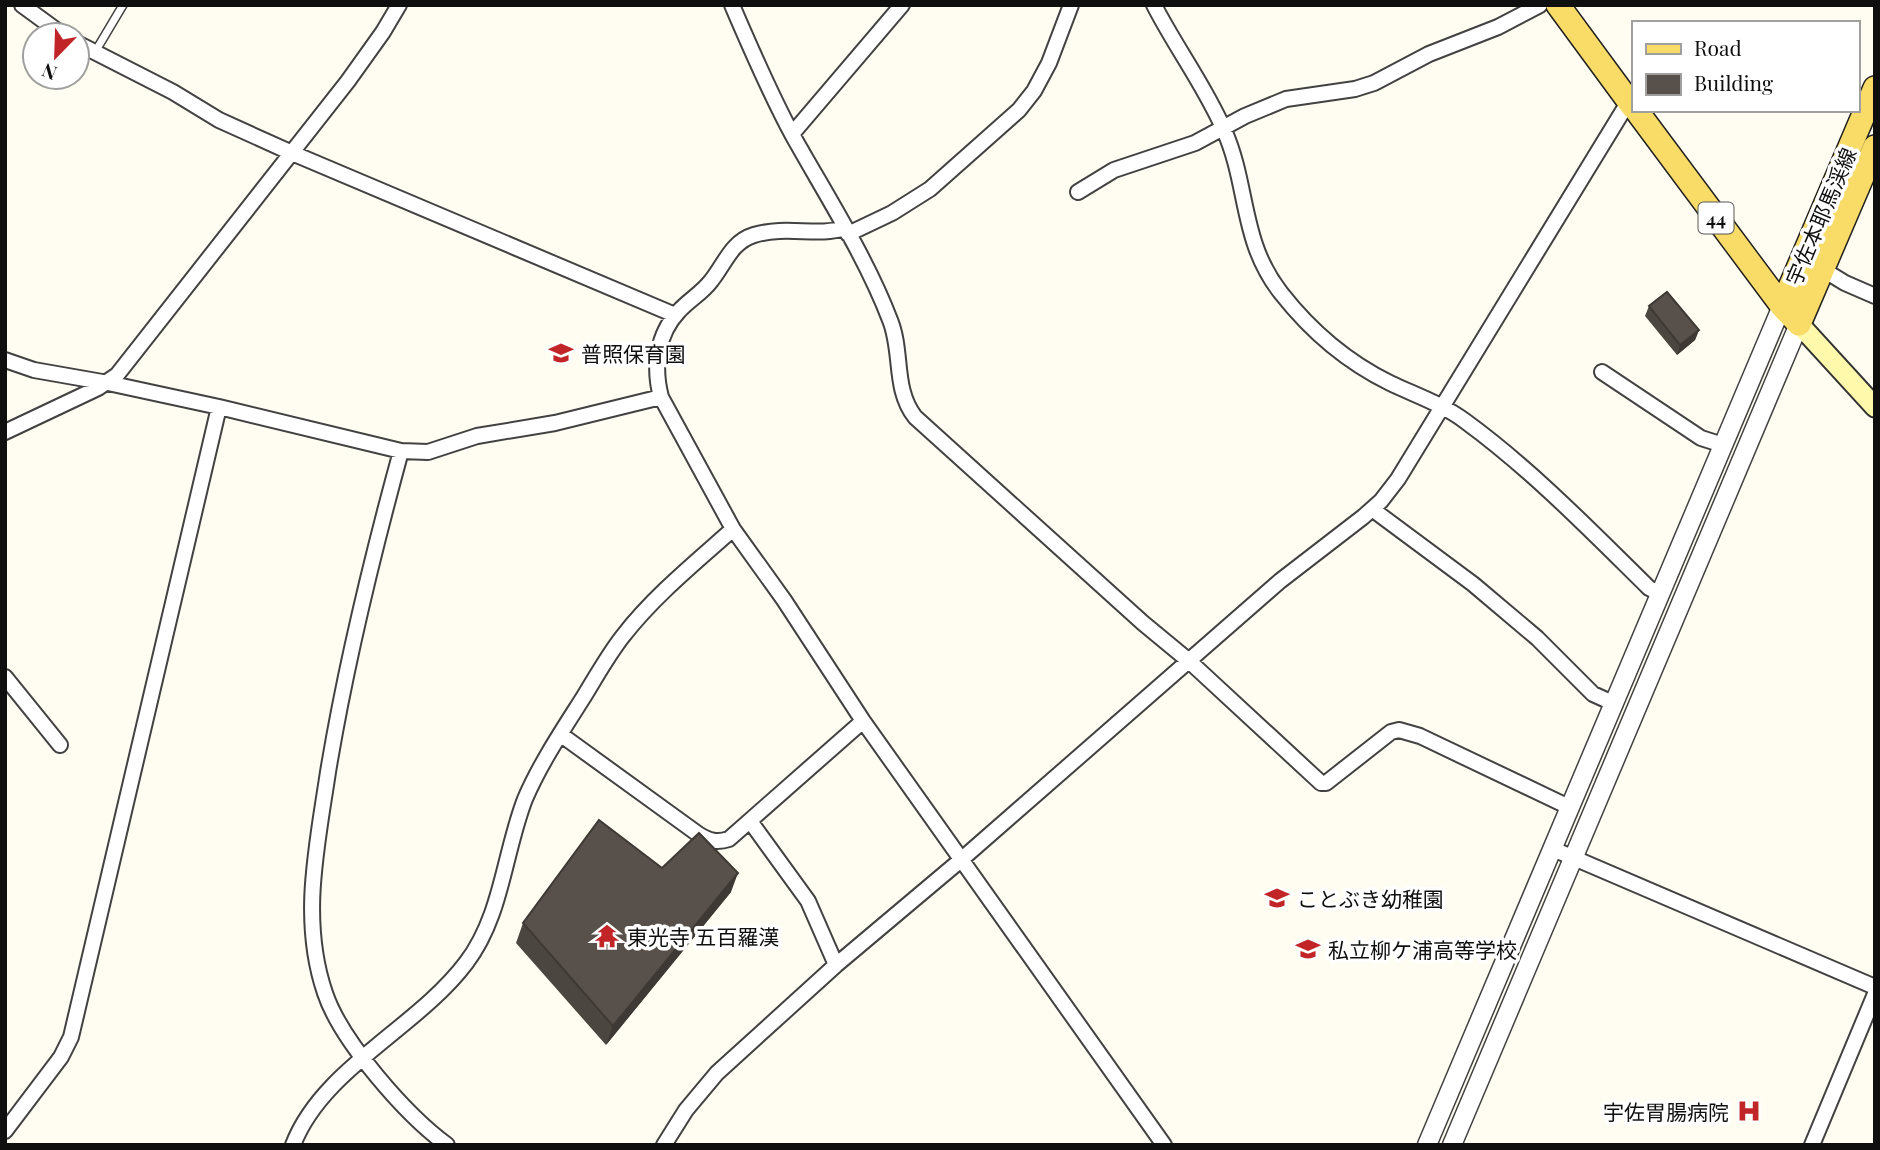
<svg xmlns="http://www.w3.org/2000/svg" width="1880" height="1150" font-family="'Playfair Display','Noto Sans JP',serif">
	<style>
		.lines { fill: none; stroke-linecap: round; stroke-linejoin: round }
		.service-casing { stroke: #424242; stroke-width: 10 }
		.minor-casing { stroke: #424242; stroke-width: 18 }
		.tertiary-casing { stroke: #424242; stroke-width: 21 }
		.secondary-casing { stroke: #313131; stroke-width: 23 }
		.primary-casing { stroke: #202020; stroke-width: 26 }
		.service { stroke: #fff; stroke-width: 7 }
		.minor { stroke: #fff; stroke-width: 14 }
		.tertiary { stroke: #fff; stroke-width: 18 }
		.secondary { stroke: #fff9ac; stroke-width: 19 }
		.primary { stroke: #f9db67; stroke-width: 23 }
		.wall { fill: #4c4640 }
		.shaded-wall { fill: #3e3934 }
		.building { fill: #58514b; stroke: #3e3934; stroke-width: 2 }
		.labels { text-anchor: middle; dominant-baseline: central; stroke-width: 7; stroke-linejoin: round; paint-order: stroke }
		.shield { fill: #fff; stroke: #575757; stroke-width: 2 }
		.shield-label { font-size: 19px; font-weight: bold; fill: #0f0f0f }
		.street-label { font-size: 21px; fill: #0f0f0f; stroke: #fff }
		.poi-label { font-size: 21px; fill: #0f0f0f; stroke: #fff; text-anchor: start }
	</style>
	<rect width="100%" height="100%" fill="#fffdf1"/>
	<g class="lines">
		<g class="service-casing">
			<path id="service" d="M 95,52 L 123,5"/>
		</g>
		<g class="minor-casing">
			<path id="minor" d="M 22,5 L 63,35
				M 732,5 C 751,49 770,94 793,136 C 826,195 866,257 890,320 C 903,352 893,389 915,417 L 1143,623 L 1189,661 L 1321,783 L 1326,783 L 1391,732 L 1399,730 L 1420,736 L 1571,808
				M 1154,5 C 1176,48 1205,86 1224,130 C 1249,186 1240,241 1281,293 C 1310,330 1347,362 1390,383 C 1415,395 1442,404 1465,421 C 1532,470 1590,530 1649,588 L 1661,594
				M 77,43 L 173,92 L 219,120 L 292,153 L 675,315
				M 792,134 L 902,5
				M 1078,192 L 1114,170 L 1195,143 L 1245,116 L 1286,99 L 1355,89 L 1374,83 L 1429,54 L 1498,27 L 1540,5
				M 845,228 C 816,237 788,225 754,235 C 731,242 725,264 711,281 C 702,293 689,300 679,311 C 657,334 653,367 661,397 L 733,529 L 784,600 L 863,721 L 1164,1145
				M 848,234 L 892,213 L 930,189 L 1019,110 L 1034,91 L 1049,63 L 1071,5
				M 1822,269 L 1845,283 L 1875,296
				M 5,360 L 34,370 L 108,383 L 219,407 L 401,451 L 428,452 L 477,436 L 555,423 L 661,397
				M 1602,372 L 1701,438 L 1723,445
				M 5,432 L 98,388 L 117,375 L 348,81 L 383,32 L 399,5
				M 401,451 C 372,557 346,663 328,772 C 317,846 300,920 325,993 C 341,1041 406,1115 447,1145
				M 1372,509 L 1473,584 L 1537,638 L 1593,694 L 1615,704
				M 5,677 L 60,745
				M 560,734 L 698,834 C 709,841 717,843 729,839 L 863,721
				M 750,821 L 808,901 L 836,965
				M 1553,849 L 1875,987
				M 5,1131 L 61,1057 L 71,1037 L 219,407
				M 293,1145 C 322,1069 417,1028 466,963 C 502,916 504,853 525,799 C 540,764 562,731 583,698 C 596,677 608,655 623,636 C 654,596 696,562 733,529
				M 664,1145 L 686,1110 L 717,1073 L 836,965 L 962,859 L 1280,581 L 1363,517 L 1381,501 L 1398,479 L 1629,101
				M 1812,1145 L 1875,994"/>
		</g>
		<g class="tertiary-casing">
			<path id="tertiary" d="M 1427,1145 L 1782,306
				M 1452,1145 L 1799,324"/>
		</g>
		<g class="secondary-casing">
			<path id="secondary" d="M 1799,324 L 1875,407"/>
		</g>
		<g class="primary-casing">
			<path id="primary" d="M 1558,5 L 1633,107
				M 1636,110 L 1782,306 L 1799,324 L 1875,147
				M 1782,306 L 1875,88"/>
		</g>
		<use href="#service" class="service"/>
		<use href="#minor" class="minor"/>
		<use href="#tertiary" class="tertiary"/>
		<use href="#secondary" class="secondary"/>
		<use href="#primary" class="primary"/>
	</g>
	<path class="wall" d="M 1649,306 L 1699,330 L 1695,340 L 1677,355 L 1645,316 Z
		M 662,868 L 731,892 L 606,1045 L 516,943 L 523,923 Z"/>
	<path class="shaded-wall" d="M 1699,330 L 1695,340 L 1677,355 L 1680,345 Z
		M 738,873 L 731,892 L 606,1045 L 613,1026 Z"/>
	<path class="building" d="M 1667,292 L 1699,330 L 1680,345 L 1649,306 Z
		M 599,820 L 662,868 L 699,833 L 738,873 L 613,1026 L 523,923 Z"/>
	<defs>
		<g id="school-bare" transform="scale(1.89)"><path d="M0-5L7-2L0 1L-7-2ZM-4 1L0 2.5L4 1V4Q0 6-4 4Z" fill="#c12527" stroke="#fff" stroke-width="2.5" paint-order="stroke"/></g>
		<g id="temple-bare" transform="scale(1.89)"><path d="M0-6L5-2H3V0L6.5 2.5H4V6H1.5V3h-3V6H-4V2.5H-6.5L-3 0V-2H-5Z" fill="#c12527" stroke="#fff" stroke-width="2.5" paint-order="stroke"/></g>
		<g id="hospital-bare" transform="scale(1.89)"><path d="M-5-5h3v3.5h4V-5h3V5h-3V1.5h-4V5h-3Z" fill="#c12527" stroke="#fff" stroke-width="2.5" paint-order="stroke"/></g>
	</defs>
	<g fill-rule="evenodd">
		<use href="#school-bare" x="561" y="353"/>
		<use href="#school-bare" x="1277" y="898"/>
		<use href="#temple-bare" x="607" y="936"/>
		<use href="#school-bare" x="1308" y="949"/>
		<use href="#hospital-bare" x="1749" y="1111"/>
	</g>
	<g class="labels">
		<rect class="shield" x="1698.5" y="202.5" width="35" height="31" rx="5"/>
		<g class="shield-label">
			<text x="1716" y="218">44</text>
		</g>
		<g class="street-label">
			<text transform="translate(1820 216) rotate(-67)">宇佐本耶馬渓線</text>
		</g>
		<g class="poi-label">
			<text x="581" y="353">普照保育園</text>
			<text x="1297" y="898">ことぶき幼稚園</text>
			<text x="627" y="936">東光寺 五百羅漢</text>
			<text x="1328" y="949">私立柳ケ浦高等学校</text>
			<text x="1729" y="1111" text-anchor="end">宇佐胃腸病院</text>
		</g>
	</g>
	<rect width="1880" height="1150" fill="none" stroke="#0f0f0f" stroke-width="14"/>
	<rect x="1632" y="21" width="228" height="91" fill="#ffffff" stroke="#9f9f9f" stroke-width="2"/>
	<rect x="1646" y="44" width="35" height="10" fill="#f9db67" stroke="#9f9f9f" stroke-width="2"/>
	<text x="1694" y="56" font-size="21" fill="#0f0f0f">Road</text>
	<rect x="1646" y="74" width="35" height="21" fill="#58514b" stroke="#9f9f9f" stroke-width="2"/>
	<text x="1694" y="91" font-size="21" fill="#0f0f0f">Building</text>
	<g transform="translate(56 56) rotate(203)"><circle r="33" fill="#ffffff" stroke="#9f9f9f" stroke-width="2"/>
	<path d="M0-5L12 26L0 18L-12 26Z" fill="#c12527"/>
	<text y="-10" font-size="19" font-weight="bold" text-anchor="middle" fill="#0f0f0f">N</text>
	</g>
</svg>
